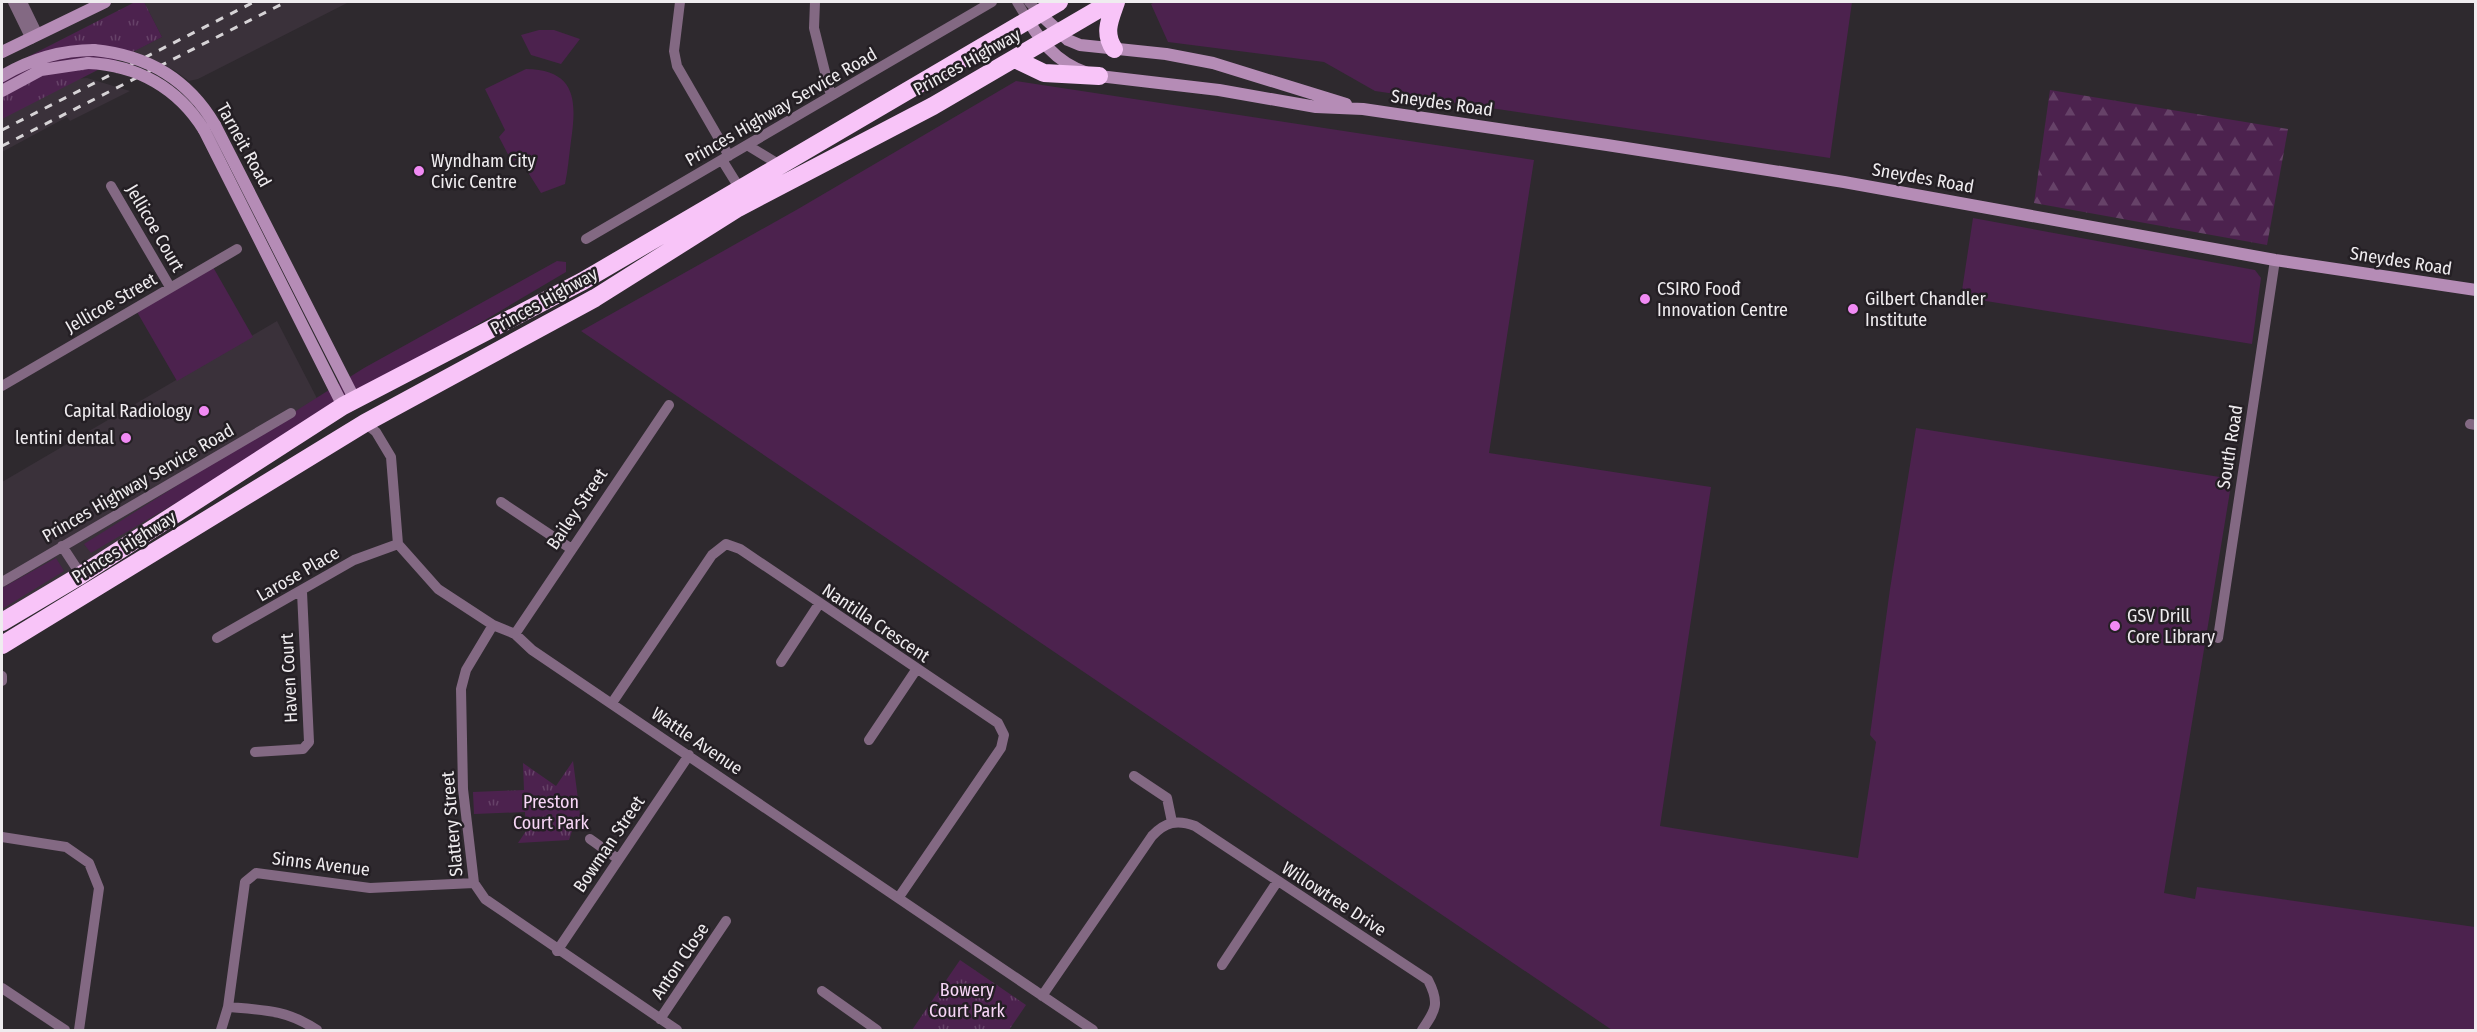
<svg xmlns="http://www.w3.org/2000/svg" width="2477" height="1032" font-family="'Fira Sans Condensed',sans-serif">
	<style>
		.built { fill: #3a313a }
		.green { fill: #4c224e }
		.forest { fill: url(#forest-firs) }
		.park { fill: url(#park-tufts) }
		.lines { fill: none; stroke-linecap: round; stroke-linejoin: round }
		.street { stroke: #836983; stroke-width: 10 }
		.secondary { stroke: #b58cb6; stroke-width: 12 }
		.highway { stroke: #f8c4f8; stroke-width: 18 }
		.rail { stroke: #d6d3d6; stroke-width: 3; stroke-dasharray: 8 8; stroke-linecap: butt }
		.secondary-bridge { stroke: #b58cb6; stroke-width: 12 }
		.poi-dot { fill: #f18af4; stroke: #241f24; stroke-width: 2 }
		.labels { text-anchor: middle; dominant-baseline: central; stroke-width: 5; stroke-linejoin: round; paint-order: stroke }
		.street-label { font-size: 18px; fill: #efecef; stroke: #241f24 }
		.poi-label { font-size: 18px; fill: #efecef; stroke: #241f24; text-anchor: start }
		.park-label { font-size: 18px; fill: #f8d6f7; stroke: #241f24 }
	</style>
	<defs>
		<pattern id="forest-firs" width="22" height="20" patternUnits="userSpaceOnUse" patternTransform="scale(1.5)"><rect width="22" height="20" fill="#4c224e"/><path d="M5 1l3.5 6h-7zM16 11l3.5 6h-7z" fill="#664268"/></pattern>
		<pattern id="park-tufts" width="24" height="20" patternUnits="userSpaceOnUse" patternTransform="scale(1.5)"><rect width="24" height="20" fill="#4c224e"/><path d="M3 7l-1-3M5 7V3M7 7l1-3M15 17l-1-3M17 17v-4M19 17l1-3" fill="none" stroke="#664268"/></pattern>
	</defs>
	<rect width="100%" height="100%" fill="#2e292e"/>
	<path class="built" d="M 144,2 L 349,2 L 198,79 L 189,81 L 174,70 L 134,51 L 162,37 Z
		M 87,78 L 130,91 L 70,121 L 67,117 L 2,152 L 2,106 L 61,80 Z
		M 277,321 L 324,412 L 140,532 L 2,614 L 2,482 Z"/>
	<path class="green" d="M 1155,2 L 1852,2 L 1830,158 L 1375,91 L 1324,62 L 1168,42 L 1151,4 Z
		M 539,30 L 554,30 L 580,39 L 561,64 L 531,55 L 521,35 Z
		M 526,69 C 576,70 577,100 571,141 C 569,155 568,170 565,184 L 541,193 L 519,158 L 512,162 L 499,137 L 505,130 L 485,89 Z
		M 1016,81 L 1534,160 L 1489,453 L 1711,487 L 1660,826 L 1858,858 L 1876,742 L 1870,735 L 1890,589 L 1916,428 L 2232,479 L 2164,893 L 2195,899 L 2197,887 L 2475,927 L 2475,1030 L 1612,1030 L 581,331 L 798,209 Z
		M 1973,218 L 2255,270 L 2261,278 L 2252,344 L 1961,297 Z
		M 557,261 L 566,262 L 566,272 L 91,553 L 84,544 L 364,368 Z
		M 213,267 L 253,337 L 177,381 L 137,312 Z
		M 56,558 L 64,571 L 2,609 L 2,588 Z"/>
	<path class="forest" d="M 2050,90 L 2288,129 L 2267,245 L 2034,203 Z"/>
	<path class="park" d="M 135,2 L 144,2 L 162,37 L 2,119 L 2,70 Z
		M 573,761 L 581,822 L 573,828 L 569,840 L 518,843 L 526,831 L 525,812 L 474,814 L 473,792 L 524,790 L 523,763 L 556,786 Z
		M 960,960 L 1026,1005 L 1009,1030 L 912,1030 Z"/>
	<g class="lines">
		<path class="street" d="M 13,2 L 31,39
			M 22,2 L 38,35
			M 680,2 L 674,51 L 677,66 L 729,156
			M 815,2 L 814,28 L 831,96
			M 1017,2 L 1028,20
			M 1029,2 L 1039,13
			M 747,145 L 780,165
			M 722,160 L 740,189
			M 111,186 L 170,287
			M 586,239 L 992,2
			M 2,386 L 237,249
			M 365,423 L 376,432 L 391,457 L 398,544 L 438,589 L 493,625 L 515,634 L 532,650 L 1093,1030
			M 2470,424 L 2476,425
			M 501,502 L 570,548
			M 62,546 L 81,575
			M 2,582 L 291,413
			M 493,625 L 466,670 L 461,689 L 463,789 L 474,883 L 485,899 L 677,1030
			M 515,634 L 669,405
			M 217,638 L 354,560 L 398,544
			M 2218,638 L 2275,260
			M 781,662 L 819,604
			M 2,676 L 2,681
			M 612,703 L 712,555 L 726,544 L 740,549 L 998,723 L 1004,735 L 1001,748 L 899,897
			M 869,740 L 916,670
			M 255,752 L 303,749 L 309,742 L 302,592
			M 1134,776 L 1167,798 L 1172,822
			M 2,837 L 66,847 L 89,863 L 99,888 L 79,1030
			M 590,839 L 618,859
			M 557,951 L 689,755
			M 1222,965 L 1277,882
			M 2,988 L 65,1030
			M 822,991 L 877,1030
			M 1042,996 L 1152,836 C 1165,822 1177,819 1195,826 L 1428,980 C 1440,1003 1436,1010 1422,1030
			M 228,1007 C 264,1010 287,1010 317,1030
			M 660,1019 L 726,921
			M 221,1030 L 228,1007 L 245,882 L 256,873 L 370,888 L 474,883"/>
		<path class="secondary" d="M 1039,13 L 1068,40 L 1080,45 L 1166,54 L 1213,63 L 1346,104
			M 1028,20 C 1045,49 1065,69 1099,76 L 1219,90 L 1316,107 L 1363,109 L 1607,145 L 1844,182 L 2275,260 L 2476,290
			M 2,52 L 105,2
			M 2,76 C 31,59 60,50 94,50
			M 2,91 L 41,70 L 88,63
			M 215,125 L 355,400
			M 204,130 L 343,406"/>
		<path class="highway" d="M 1114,49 C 1103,33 1110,19 1116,2
			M 1015,59 L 1044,73 L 1099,76
			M 2,622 L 81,575 L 343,406 L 583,281 L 1059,2
			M 2,645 L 365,423 L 595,298 L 738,208 L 933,106 L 1111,2"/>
		<path class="rail" d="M 2,130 L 254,2
			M 2,146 L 286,2"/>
		<path class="secondary-bridge" d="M 94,50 C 146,55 188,79 215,125
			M 88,63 C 137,65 178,88 204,130"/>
	</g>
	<g class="poi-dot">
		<circle cx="419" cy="171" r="6"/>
		<circle cx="1645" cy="299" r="6"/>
		<circle cx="1853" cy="309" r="6"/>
		<circle cx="204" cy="411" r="6"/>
		<circle cx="126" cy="438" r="6"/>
		<circle cx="2115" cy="626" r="6"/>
	</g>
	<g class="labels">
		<g class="street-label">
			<text transform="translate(967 62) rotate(-29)">Princes Highway</text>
			<text transform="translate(1442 103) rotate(8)">Sneydes Road</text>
			<text transform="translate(781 107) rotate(-30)">Princes Highway Service Road</text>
			<text transform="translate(244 145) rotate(61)">Tarneit Road</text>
			<text transform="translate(1923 178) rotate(10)">Sneydes Road</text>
			<text transform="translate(155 228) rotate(60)">Jellicoe Court</text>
			<text transform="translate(2401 261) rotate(9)">Sneydes Road</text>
			<text transform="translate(544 301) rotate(-29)">Princes Highway</text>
			<text transform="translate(111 303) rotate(-30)">Jellicoe Street</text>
			<text transform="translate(2230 447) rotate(-81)">South Road</text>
			<text transform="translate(138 483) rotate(-30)">Princes Highway Service Road</text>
			<text transform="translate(577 509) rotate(-56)">Bailey Street</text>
			<text transform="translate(124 547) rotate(-32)">Princes Highway</text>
			<text transform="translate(298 574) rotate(-30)">Larose Place</text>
			<text transform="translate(876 623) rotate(34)">Nantilla Crescent</text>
			<text transform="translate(289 678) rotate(-93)">Haven Court</text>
			<text transform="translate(697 741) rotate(34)">Wattle Avenue</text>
			<text transform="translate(452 824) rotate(-95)">Slattery Street</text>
			<text transform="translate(609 844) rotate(-56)">Bowman Street</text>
			<text transform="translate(321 864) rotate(7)">Sinns Avenue</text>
			<text transform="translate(1334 899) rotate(33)">Willowtree Drive</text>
			<text transform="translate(680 961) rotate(-56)">Anton Close</text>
		</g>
		<g class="poi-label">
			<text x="431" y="161">Wyndham City<tspan x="431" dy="21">Civic Centre</tspan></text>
			<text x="1657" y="289">CSIRO Foođ<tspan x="1657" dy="21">Innovation Centre</tspan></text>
			<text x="1865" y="299">Gilbert Chandler<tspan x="1865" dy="21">Institute</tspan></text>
			<text x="192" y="411" text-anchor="end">Capital Radiology</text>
			<text x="114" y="438" text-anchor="end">lentini dental</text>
			<text x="2127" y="616">GSV Drill<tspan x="2127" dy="21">Core Library</tspan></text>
		</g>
		<g class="park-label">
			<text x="551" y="802">Preston<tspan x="551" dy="21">Court Park</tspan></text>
			<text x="967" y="990">Bowery<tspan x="967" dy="21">Court Park</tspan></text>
		</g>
	</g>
	<rect width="2477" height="1032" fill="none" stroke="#efecef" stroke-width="6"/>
</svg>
